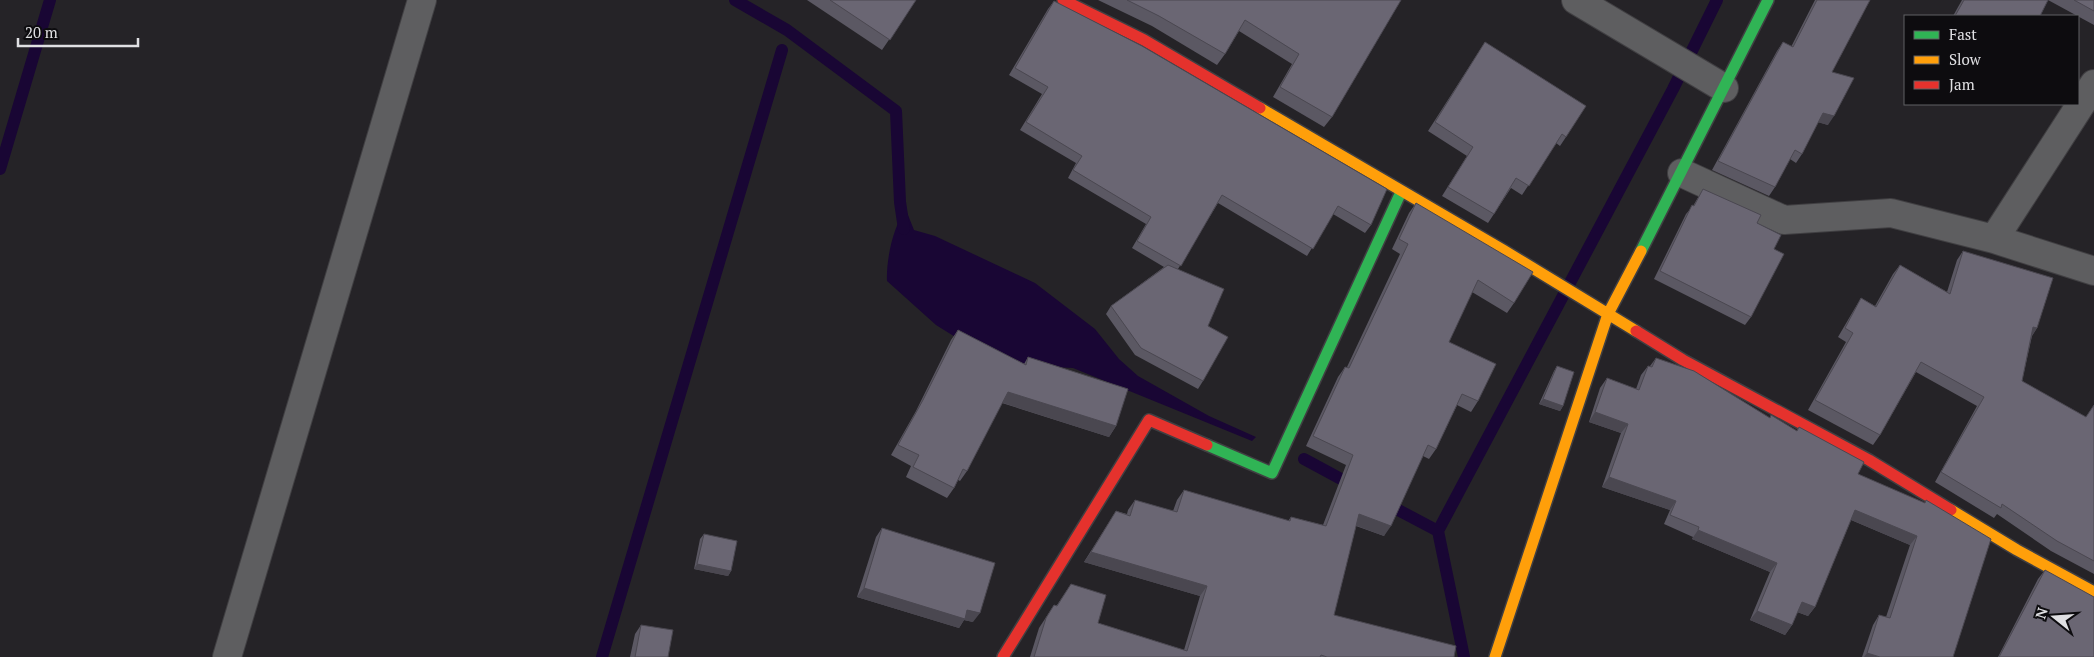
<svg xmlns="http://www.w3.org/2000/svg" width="2094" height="657" font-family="'PT Serif',serif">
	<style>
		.water { fill: #190634 }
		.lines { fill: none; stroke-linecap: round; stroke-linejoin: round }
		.stream { stroke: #190634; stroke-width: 12 }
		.street-casing { stroke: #403f42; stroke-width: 30 }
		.fast-casing { stroke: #403f42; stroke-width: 14 }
		.slow-casing { stroke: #403f42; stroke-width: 14 }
		.jam-casing { stroke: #403f42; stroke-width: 14 }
		.street { stroke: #5e5e60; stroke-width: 28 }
		.fast { stroke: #30b455; stroke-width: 11 }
		.slow { stroke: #ff9f0a; stroke-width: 11 }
		.jam { stroke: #e5322d; stroke-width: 11 }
		.wall { fill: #5b5863 }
		.shaded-wall { fill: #4a4750 }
		.building { fill: #6a6673; stroke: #4a4750 }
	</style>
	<rect width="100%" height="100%" fill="#252327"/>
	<path class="water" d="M 906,210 L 914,230 L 935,236 L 1035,283 L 1095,329 L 1119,359 L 1138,376 L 1209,416 L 1256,437 L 1252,441 L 1073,368 L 1030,366 L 973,348 L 936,325 L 887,281 C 886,261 893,225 906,210 Z"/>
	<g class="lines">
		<path class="stream" d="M 735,0 L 787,30 L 896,111 L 900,202 L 904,229
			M 0,169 L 50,0
			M 1304,459 L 1354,486
			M 1383,502 L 1438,531
			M 602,657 L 782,50
			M 1464,657 L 1438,531 L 1673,89 L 1717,0"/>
		<g class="street-casing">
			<path id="street" d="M 1576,0 L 1724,88
				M 1682,173 L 1784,220 L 1891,213 L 1994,239 L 2094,271
				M 1994,239 L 2094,84
				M 227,657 L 422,0"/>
		</g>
		<g class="fast-casing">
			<path id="fast" d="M 1641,251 L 1768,0
				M 1207,445 L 1272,473 L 1401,192"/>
		</g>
		<g class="slow-casing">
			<path id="slow" d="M 1260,108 L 1503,250 L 1636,331
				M 1951,510 L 2017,550 L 2094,592
				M 1495,657 L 1608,314 L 1641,251"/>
		</g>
		<g class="jam-casing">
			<path id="jam" d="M 1063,0 L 1144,40 L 1260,108
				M 1636,331 L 1683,360 L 1869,460 L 1951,510
				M 1003,657 L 1149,420 L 1207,445"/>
		</g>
		<use href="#street" class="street"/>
		<use href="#fast" class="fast"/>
		<use href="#slow" class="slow"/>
		<use href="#jam" class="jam"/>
	</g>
	<path class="wall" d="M 807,0 L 916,0 L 882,50 Z
		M 1098,0 L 1401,0 L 1332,117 L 1324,127 L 1273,97 L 1292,64 L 1239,31 L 1225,54 L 1217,65 L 1152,26 Z
		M 1815,0 L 1870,0 L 1832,72 L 1828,125 L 1818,122 L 1802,154 L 1796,163 L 1790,159 L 1775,187 L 1769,196 L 1712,170 L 1777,51 L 1783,42 L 1791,47 Z
		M 1962,0 L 2094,0 L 2094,25 L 2048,0 L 2040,16 L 1953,16 Z
		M 1054,1 L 1371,225 L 1365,233 L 1333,214 L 1307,256 L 1218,203 L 1178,269 L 1208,326 L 1203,381 L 1198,389 L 1135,355 L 1106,314 L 1111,306 L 1164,267 L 1132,248 L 1146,224 L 1068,178 L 1076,163 L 1020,130 L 1042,94 L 1009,75 L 1048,9 Z
		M 1485,42 L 1566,137 L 1560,146 L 1556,143 L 1522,195 L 1511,188 L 1488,223 L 1442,196 L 1467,156 L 1428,131 Z
		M 1703,189 L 1757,223 L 1774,249 L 1751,317 L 1745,325 L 1654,279 L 1686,214 L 1693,206 Z
		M 1416,203 L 1514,303 L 1507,313 L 1472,292 L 1449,342 L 1478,401 L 1471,412 L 1457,405 L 1436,449 L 1429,459 L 1423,456 L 1384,536 L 1356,526 L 1334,615 L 1454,657 L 1030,657 L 1039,628 L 1054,605 L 1057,605 L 1071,584 L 1098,623 L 1184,650 L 1200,596 L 1084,562 L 1116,511 L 1127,514 L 1128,510 L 1135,500 L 1173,511 L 1177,500 L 1184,490 L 1288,521 L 1291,517 L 1323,525 L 1346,465 L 1306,446 L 1338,377 L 1345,367 L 1347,367 L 1400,254 L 1392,249 L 1409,213 Z
		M 1963,251 L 2037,328 L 2032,336 L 2022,381 L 2086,417 L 2094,405 L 2094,574 L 2051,551 L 1997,514 L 1994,518 L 1935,482 L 1977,406 L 1916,372 L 1880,435 L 1873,445 L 1808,410 L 1846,342 L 1838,337 L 1855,308 L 1861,298 L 1875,306 L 1893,274 L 1900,265 L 1947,292 L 1957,260 Z
		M 958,330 L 1024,364 L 1028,357 L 1116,426 L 1109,437 L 1002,403 L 967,471 L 960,481 L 958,480 L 954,488 L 947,498 L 906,477 L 911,466 L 891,455 L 916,411 L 951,340 Z
		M 1656,358 L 1858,474 L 1924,503 L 1953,657 L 1862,657 L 1873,625 L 1879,615 L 1886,617 L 1910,545 L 1851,520 L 1815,607 L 1808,616 L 1797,612 L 1792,625 L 1785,635 L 1750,620 L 1770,572 L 1692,539 L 1693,537 L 1664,524 L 1670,510 L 1602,487 L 1621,433 L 1589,422 L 1600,388 L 1607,378 L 1636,389 L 1641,375 L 1648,366 L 1650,366 Z
		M 1557,366 L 1563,406 L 1560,411 L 1539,404 L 1554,371 Z
		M 882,528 L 973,622 L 964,620 L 959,628 L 857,597 L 876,537 Z
		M 704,534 L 731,571 L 728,576 L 694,569 L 700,539 Z
		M 2045,570 L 2094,657 L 1998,657 L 2038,579 Z
		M 641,625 L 668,657 L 630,657 L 635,634 Z"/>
	<path class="shaded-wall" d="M 1823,113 L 1834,116 L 1828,125 L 1817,122 Z
		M 2033,327 L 2037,328 L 2031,337 Z
		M 1008,392 L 1116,426 L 1109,437 L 1000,402 Z
		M 1543,399 L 1563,406 L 1560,411 L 1539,404 Z
		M 1595,412 L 1628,424 L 1621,433 L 1589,422 Z
		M 1609,477 L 1676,501 L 1670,510 L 1602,487 Z
		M 1855,510 L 1917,536 L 1910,545 L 1849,519 Z
		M 1359,514 L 1391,526 L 1384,536 L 1352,524 Z
		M 1698,530 L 1777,563 L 1770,572 L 1692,539 Z
		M 1091,552 L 1207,586 L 1200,596 L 1084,562 Z
		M 697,564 L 731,571 L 728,576 L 694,569 Z
		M 864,588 L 967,610 L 980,613 L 973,622 L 964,620 L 959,628 L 857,597 Z
		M 1802,602 L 1815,607 L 1808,616 L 1795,611 Z
		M 1757,611 L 1792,625 L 1785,635 L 1750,620 Z
		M 1867,653 L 1880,657 L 1864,657 Z"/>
	<path class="building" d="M 830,0 L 916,0 L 890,40 Z
		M 1127,0 L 1401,0 L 1332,117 L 1280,87 L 1299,54 L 1245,20 L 1225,54 L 1159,16 Z
		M 1817,0 L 1870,0 L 1832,72 L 1854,78 L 1834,116 L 1823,113 L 1802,154 L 1795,150 L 1775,187 L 1718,161 L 1783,42 L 1793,47 Z
		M 1964,0 L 2048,0 L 2040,16 L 1955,16 Z
		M 2074,0 L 2094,0 L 2094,11 Z
		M 1054,1 L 1142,46 L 1387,189 L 1371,225 L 1338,206 L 1313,249 L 1222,195 L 1181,266 L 1137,241 L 1151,217 L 1073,170 L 1082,156 L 1026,122 L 1048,87 L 1015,68 Z
		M 1485,42 L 1586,106 L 1566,137 L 1562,134 L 1529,186 L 1516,178 L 1494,214 L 1448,187 L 1473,147 L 1435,122 Z
		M 1703,189 L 1761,215 L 1757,223 L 1781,235 L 1774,249 L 1784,254 L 1751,317 L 1660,271 L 1692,205 L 1694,206 Z
		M 1416,203 L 1533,272 L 1514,303 L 1478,280 L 1449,342 L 1496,364 L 1478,401 L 1462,394 L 1436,449 L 1428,445 L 1391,526 L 1359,514 L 1334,615 L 1456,646 L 1454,657 L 1327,657 L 1321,655 L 1320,657 L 1034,657 L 1046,618 L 1054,605 L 1057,606 L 1071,584 L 1106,595 L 1098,623 L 1187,651 L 1207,586 L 1091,552 L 1116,511 L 1130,516 L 1135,500 L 1177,512 L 1184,490 L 1290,521 L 1291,517 L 1326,526 L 1353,455 L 1313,436 L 1345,367 L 1349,368 L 1408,244 L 1399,239 Z
		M 1963,251 L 2053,278 L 2037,328 L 2033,327 L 2022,381 L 2086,417 L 2094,405 L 2094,561 L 2057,541 L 2002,504 L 2001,508 L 1941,472 L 1984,397 L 1921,362 L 1880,435 L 1815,400 L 1853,333 L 1845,328 L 1861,298 L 1876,307 L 1900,265 L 1950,294 Z
		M 1168,265 L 1224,289 L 1208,326 L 1228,337 L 1203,381 L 1141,348 L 1111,306 Z
		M 958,330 L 1026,365 L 1028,357 L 1128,389 L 1116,426 L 1008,392 L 967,471 L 963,469 L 954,488 L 913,467 L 919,455 L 898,445 L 923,400 Z
		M 1656,358 L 1694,371 L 1770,418 L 1771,415 L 1797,431 L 1799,427 L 1864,462 L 1858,474 L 1925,503 L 1926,500 L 1991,539 L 1953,657 L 1880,657 L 1867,653 L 1879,615 L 1890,618 L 1917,536 L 1855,510 L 1815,607 L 1802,602 L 1792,625 L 1757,611 L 1777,563 L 1698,530 L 1699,527 L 1670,515 L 1676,501 L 1609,477 L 1628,424 L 1595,412 L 1607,378 L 1639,390 L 1648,366 L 1652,367 Z
		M 1557,366 L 1574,372 L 1563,406 L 1543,399 Z
		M 882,528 L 995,563 L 980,613 L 967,610 L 965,619 L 864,588 Z
		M 704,534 L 737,541 L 731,571 L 697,564 Z
		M 2045,570 L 2094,597 L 2094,657 L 1999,657 Z
		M 641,625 L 673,630 L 668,657 L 635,657 Z"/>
	<rect x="1904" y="15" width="175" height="90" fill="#0d0c0f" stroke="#616164"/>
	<rect x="1914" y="31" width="25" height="8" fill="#30b455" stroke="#616164"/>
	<text x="1949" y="40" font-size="15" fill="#e0e0e3">Fast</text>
	<rect x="1914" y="56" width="25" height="8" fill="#ff9f0a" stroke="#616164"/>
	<text x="1949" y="65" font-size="15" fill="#e0e0e3">Slow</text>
	<rect x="1914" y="81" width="25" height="8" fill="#e5322d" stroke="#616164"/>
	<text x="1949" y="90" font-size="15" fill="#e0e0e3">Jam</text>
	<g transform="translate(2054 617) rotate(287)" stroke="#0d0c0f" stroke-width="4" paint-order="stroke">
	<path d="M0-4L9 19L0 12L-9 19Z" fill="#e0e0e3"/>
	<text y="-8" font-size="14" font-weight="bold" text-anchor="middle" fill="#e0e0e3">N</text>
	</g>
	<path d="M18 38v8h120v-8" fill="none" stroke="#e0e0e3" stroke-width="2.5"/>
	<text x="25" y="38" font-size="15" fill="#e0e0e3" stroke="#0d0c0f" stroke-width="4" paint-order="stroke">20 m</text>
</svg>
